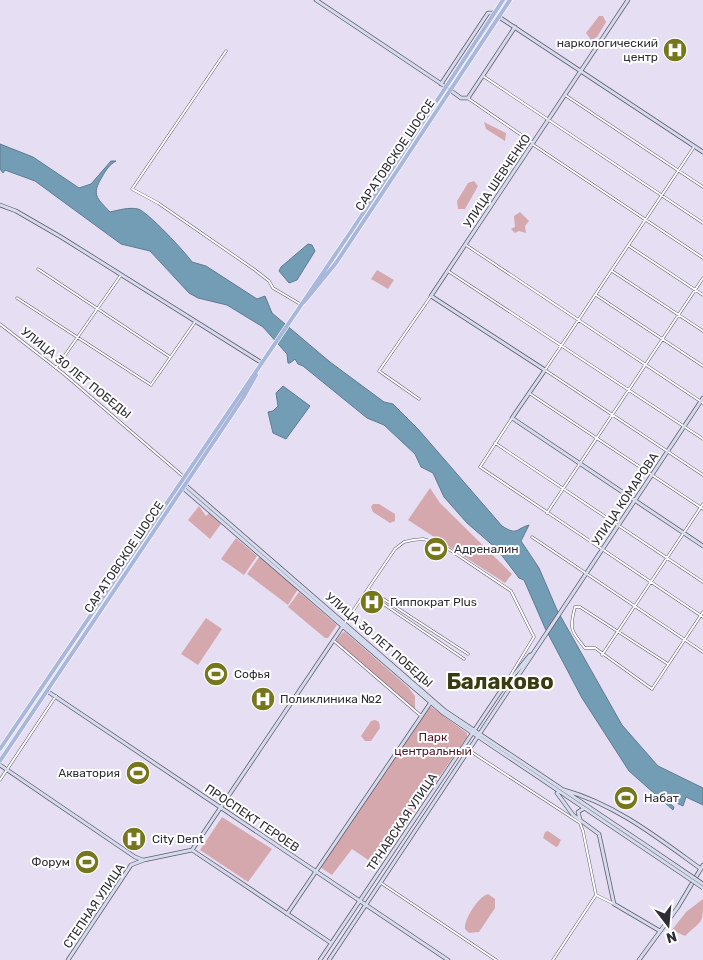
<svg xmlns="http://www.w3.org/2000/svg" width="703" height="960" font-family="Rubik,sans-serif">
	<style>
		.green { fill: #d5a8ae }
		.water { fill: #739db5; stroke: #5f7b8f }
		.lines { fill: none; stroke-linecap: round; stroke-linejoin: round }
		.street-casing { stroke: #615b6c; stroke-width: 3 }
		.secondary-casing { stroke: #615b6c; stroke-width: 4.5 }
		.primary-casing { stroke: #fff; stroke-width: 5 }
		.street { stroke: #fff; stroke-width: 2 }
		.secondary { stroke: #d4dbed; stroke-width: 3 }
		.primary { stroke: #a9b7db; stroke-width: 4 }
		.secondary-bridge-casing { stroke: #615b6c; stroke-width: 4.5; stroke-linecap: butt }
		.secondary-bridge { stroke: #d4dbed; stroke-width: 3 }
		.labels { text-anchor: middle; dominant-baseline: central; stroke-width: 4; stroke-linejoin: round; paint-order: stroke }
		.poi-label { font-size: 12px; fill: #2f2d35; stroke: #fff; text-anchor: start }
		.street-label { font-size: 12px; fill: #2f2d35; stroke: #fff }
		.park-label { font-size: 12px; fill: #511726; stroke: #fff }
		.town-label { font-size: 22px; font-weight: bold; fill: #3b3b12; stroke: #fff }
	</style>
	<rect width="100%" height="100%" fill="#e6dff3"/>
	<path class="green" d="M 599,16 L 603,16 L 606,22 L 597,37 L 591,40 L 586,33 Z
		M 484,122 L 506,133 L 505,141 L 486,129 Z
		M 474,181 L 478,186 L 465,209 L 458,209 L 457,201 L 468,183 Z
		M 520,212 L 529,221 L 525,226 L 526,233 L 519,231 L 515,233 L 511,229 L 515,227 L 514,216 Z
		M 377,270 L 394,280 L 388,289 L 371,279 Z
		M 430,488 L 440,503 L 512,574 L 505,583 L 408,520 Z
		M 373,504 L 379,504 L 395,514 L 395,521 L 390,523 L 373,512 L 371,507 Z
		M 199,506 L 206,516 L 209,513 L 221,524 L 210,539 L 188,520 Z
		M 236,538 L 257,556 L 244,575 L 221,559 Z
		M 260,556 L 298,589 L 288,605 L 247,574 Z
		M 299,592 L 337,625 L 328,638 L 325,638 L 288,607 Z
		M 206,618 L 222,629 L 198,665 L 181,654 Z
		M 345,632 L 408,687 L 415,696 L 415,710 L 336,641 L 342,633 Z
		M 431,707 L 467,733 L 467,737 L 377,866 L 352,849 L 332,875 L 320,867 L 428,708 Z
		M 375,720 L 379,722 L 380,728 L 371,741 L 365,741 L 361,736 L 371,721 Z
		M 222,817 L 272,849 L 248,882 L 200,850 Z
		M 548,831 L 561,840 L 558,846 L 556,847 L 543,838 L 545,832 Z
		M 488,894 L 495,899 L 495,908 L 479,932 L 469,933 L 465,929 C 464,919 478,897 488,894 Z
		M 703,899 C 703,925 703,919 685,936 L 672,930 L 686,912 Z"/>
	<path class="water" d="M 0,144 L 33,157 L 79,188 L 91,184 L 111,161 L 116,161 C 109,165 106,170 102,177 C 91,195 97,198 110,212 C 119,210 129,207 138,209 C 147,211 186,253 192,262 L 206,266 L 257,299 L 265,296 L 272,313 L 330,362 L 384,402 L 393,404 L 418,429 L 502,526 C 518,536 515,529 529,525 L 521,541 L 539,568 L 557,610 L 622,725 L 658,766 L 703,788 L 703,805 L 686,797 L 683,806 L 670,800 L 668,802 L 674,807 L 673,810 L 629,771 L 582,698 L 545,628 L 524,580 L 519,578 L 497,549 L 467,523 L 444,497 L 433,473 L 421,467 L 415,454 L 384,425 L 367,418 L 303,366 L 298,364 L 295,359 L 290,363 L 288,363 L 287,354 L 263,327 L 227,305 L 198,298 L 189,293 L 150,251 L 121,244 L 35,181 L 5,170 L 3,173 L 0,169 Z
		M 308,244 L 312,245 L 315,251 L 297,280 L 289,283 L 279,271 L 281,267 Z
		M 283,386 L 310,406 L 286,439 L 273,433 L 268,412 L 273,411 L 278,406 L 276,393 Z"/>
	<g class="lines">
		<g class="street-casing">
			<path id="street" d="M 226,51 L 132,189 L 158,203 L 255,270 L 269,281 L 273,288 L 300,304
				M 483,76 L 703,223
				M 565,95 L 703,187
				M 469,99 L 533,143
				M 532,144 L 703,258
				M 694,147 L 545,370 L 703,475
				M 466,245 L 703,403
				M 629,246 L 703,295
				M 38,269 L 170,357
				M 448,271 L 703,439
				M 612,271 L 703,331
				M 596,295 L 703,366
				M 17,298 L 151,385 L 195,322
				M 0,324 L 64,374 L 184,477
				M 56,368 L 121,275
				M 529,393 L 703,509
				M 419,399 L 379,371 L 431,296
				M 512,418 L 480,467 L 703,617
				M 495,443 L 703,582
				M 547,513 L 703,278
				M 532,537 L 703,652
				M 368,589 L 468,654
				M 380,598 L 382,603 L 464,659
				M 344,624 L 395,549 L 404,542 L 413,540 L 423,539 L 441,544 L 511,591 L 534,637 L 507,681
				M 333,640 L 420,715
				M 602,655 L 703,504
				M 668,664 L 580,607 L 575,607 C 569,629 571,631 585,648 L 595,648 L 652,689 L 703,612
				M 470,751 L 580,823 L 583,831 L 596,895 L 614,904
				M 0,780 L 56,696
				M 381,883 L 496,960
				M 553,960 L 596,895"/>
		</g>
		<g class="secondary-casing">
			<path id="secondary" d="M 316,0 L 446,87
				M 628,0 L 431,296 L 545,370 L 512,418 L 703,546
				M 499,17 L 703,152
				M 441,84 L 488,13 L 494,13
				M 450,90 L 461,98 L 468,98 L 515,27
				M 0,205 L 16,211 L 61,237 L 262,363
				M 185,485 L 444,710 L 650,848
				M 183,488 L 443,713 L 648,851
				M 47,691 L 448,960
				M 0,765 L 135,857 L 143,860
				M 564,790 C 615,804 658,838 701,869
				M 557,793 L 573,815 L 599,834 L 614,904 L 660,931
				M 580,819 L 578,812 L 583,809
				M 192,850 L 331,943
				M 287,914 L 431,702
				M 68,960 L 131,865 L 144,860 L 192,850 L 343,626
				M 320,960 L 500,692 L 530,655
				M 329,960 L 703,398
				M 639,960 L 678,907 L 703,865"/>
		</g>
		<g class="primary-casing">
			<path id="primary" d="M 304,302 L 336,263 L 510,0
				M 0,749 L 354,227 L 503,0
				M 0,761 L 243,398 L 256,375"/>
		</g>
		<use href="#street" class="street"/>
		<use href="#secondary" class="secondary"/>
		<use href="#primary" class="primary"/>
		<g class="secondary-bridge-casing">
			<path id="secondary-bridge" d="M 650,848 L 703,884
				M 648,851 L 703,888"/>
		</g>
		<use href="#secondary-bridge" class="secondary-bridge"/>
	</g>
	<defs>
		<g id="hospital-disc" transform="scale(1.25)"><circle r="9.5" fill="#76771d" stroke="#fff"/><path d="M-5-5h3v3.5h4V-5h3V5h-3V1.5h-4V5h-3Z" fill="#fff"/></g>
		<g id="stadium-disc" transform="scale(1.25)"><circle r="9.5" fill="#76771d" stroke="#fff"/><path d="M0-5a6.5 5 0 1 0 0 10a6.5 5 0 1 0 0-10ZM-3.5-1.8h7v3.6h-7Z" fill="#fff"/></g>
	</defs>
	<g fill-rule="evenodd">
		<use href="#hospital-disc" x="675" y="50"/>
		<use href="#stadium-disc" x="436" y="549"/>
		<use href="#hospital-disc" x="372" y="602"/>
		<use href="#stadium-disc" x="216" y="674"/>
		<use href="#hospital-disc" x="263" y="699"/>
		<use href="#stadium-disc" x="138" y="773"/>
		<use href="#stadium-disc" x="626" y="798"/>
		<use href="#hospital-disc" x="134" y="839"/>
		<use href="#stadium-disc" x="87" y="862"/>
	</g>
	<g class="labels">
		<g class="poi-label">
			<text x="658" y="43" text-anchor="end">наркологический<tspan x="658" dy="14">центр</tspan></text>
			<text x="454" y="549">Адреналин</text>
			<text x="390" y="602">Гиппократ Plus</text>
			<text x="234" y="674">Софья</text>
			<text x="280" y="699">Поликлиника №2</text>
			<text x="120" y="773" text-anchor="end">Акватория</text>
			<text x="644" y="798">Набат</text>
			<text x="152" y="839">City Dent</text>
			<text x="70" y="862" text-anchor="end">Форум</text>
		</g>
		<g class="street-label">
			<text transform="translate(395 155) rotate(-56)">САРАТОВСКОЕ ШОССЕ</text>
			<text transform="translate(497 181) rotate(-56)">УЛИЦА ШЕВЧЕНКО</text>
			<text transform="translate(76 373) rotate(39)">УЛИЦА 30 ЛЕТ ПОБЕДЫ</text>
			<text transform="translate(625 499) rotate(-56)">УЛИЦА КОМАРОВА</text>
			<text transform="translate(124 557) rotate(-56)">САРАТОВСКОЕ ШОССЕ</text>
			<text transform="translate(379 640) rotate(41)">УЛИЦА 30 ЛЕТ ПОБЕДЫ</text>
			<text transform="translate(252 818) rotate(34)">ПРОСПЕКТ ГЕРОЕВ</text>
			<text transform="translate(402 822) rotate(-56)">ТРНАВСКАЯ УЛИЦА</text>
			<text transform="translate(94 906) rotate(-56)">СТЕПНАЯ УЛИЦА</text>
		</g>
		<g class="park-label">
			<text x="433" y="737">Парк<tspan x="433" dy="14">центральный</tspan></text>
		</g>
		<g class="town-label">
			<text x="500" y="681">Балаково</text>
		</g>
	</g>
	<g transform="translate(668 925) rotate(164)" stroke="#ffffff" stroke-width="4" paint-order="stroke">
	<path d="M0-4L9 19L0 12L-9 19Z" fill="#2f2d35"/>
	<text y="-8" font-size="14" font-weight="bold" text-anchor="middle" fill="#2f2d35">N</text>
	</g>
</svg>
